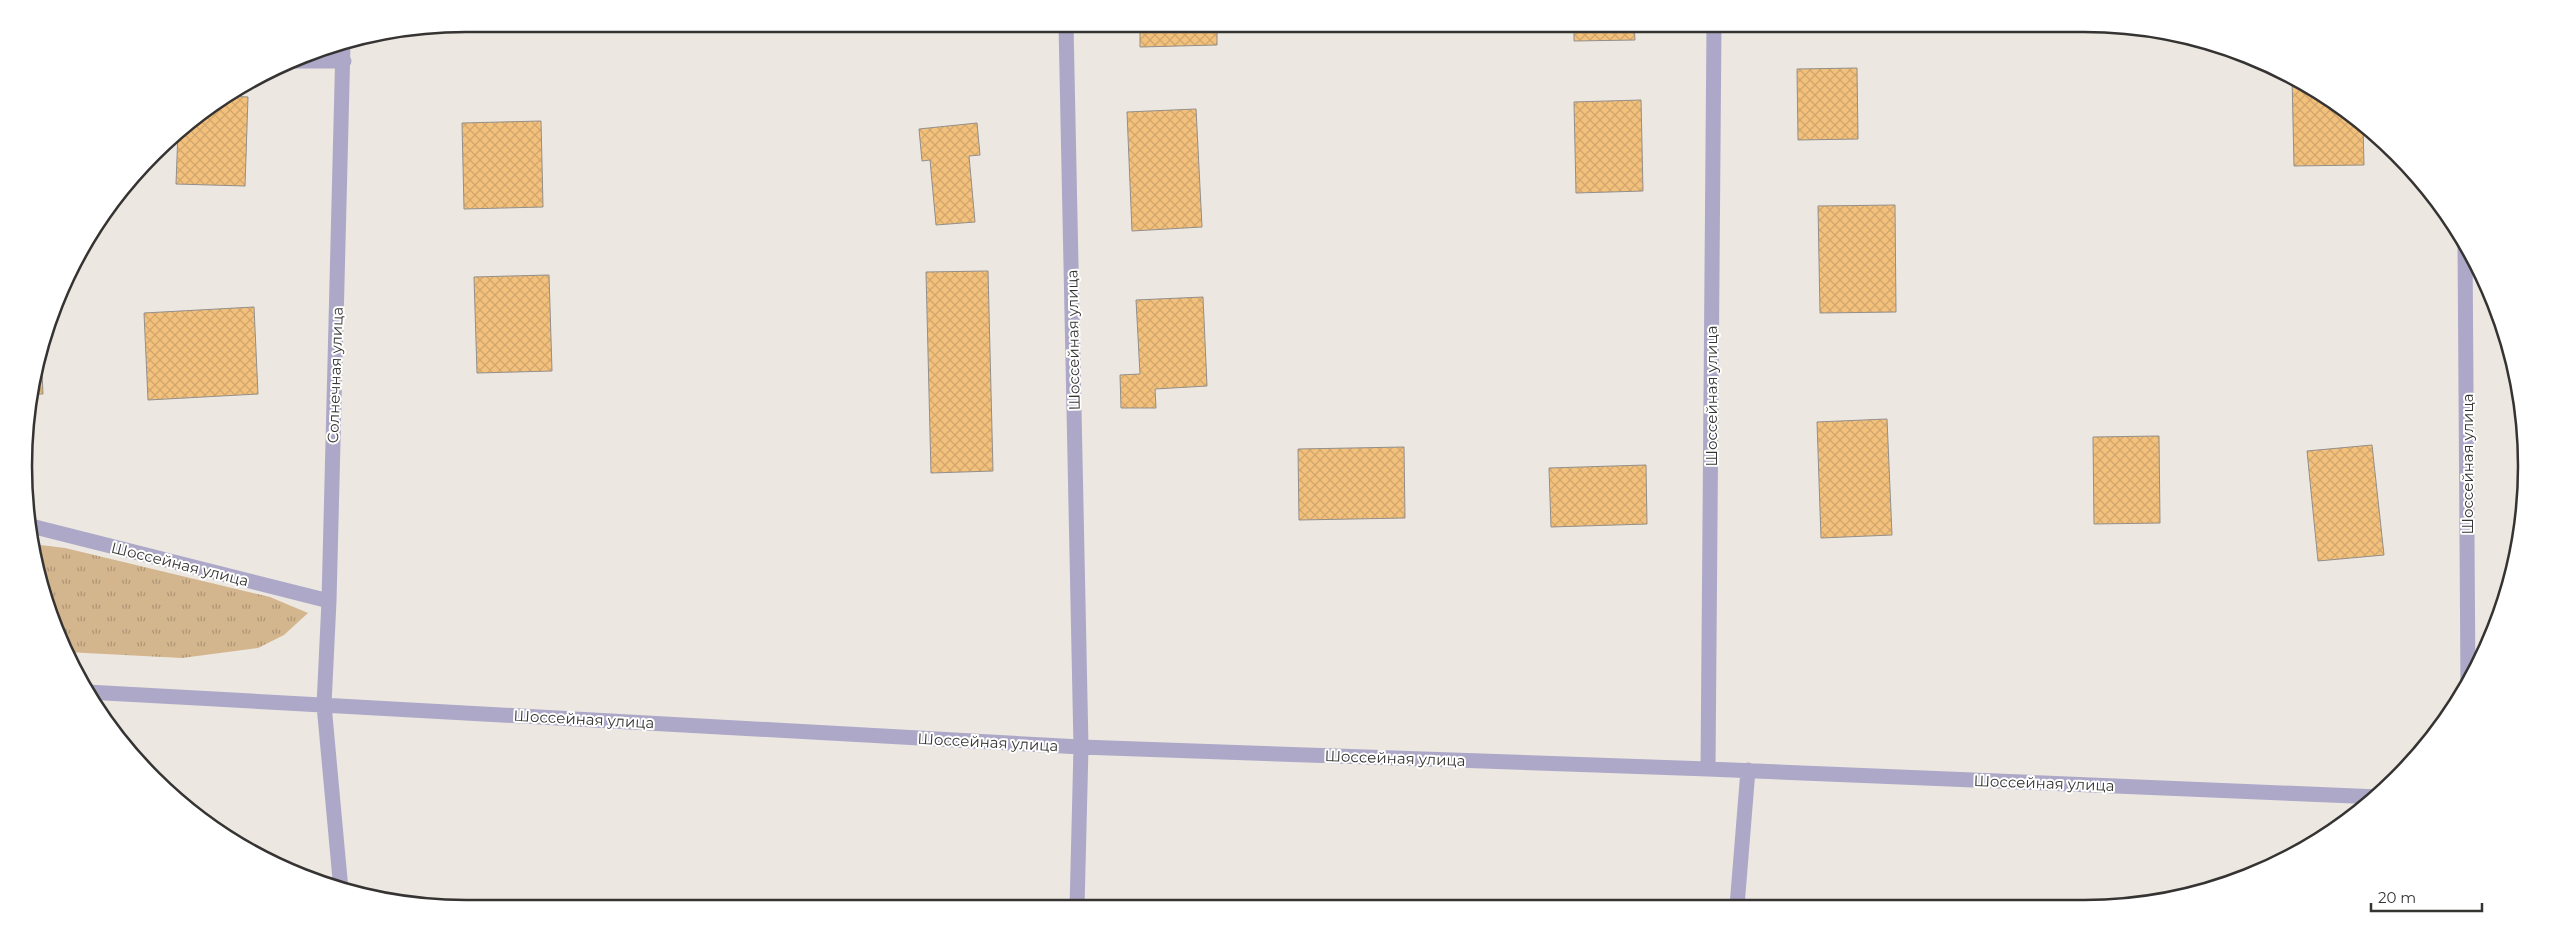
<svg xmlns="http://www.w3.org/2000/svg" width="2551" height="933" font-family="Montserrat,sans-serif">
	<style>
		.grass { fill: url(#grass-tufts) }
		.building { fill: url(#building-cross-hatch); stroke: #948f8a }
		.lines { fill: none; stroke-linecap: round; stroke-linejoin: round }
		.minor { stroke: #ada8c8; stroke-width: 15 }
		.labels { text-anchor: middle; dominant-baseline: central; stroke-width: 4; stroke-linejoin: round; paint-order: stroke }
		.street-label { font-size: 15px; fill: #363432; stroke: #fff }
		.rim { fill: none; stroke: #363432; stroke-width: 2.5 }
	</style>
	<defs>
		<pattern id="grass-tufts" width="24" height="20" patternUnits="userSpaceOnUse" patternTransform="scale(1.25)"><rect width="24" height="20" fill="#d4b68e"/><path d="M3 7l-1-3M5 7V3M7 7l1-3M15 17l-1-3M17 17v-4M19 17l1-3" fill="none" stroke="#ad9575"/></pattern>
		<pattern id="building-cross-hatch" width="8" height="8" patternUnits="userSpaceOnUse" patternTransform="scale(1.25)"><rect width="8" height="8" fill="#f3c17c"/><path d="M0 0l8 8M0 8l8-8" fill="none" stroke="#d1a66c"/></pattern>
	</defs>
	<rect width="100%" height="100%" fill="#ece7e1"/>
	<path class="grass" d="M 32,544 L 65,548 L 270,597 L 308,613 L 284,635 L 258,648 L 182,658 L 66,652 L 57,636 L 32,553 Z"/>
	<path class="building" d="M 1140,24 L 1217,24 L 1217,45 L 1140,47 Z
		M 1574,24 L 1634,24 L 1635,40 L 1574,41 Z
		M 1857,68 L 1858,139 L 1798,140 L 1797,69 Z
		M 2292,77 L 2354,115 L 2363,124 L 2364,165 L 2294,166 Z
		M 227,96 L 248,97 L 245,186 L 176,184 L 178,131 Z
		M 1641,100 L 1643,191 L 1576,193 L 1574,102 Z
		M 1196,109 L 1202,227 L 1132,231 L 1127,112 Z
		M 541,121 L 543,207 L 464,209 L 462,123 Z
		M 977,123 L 980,155 L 969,156 L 975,222 L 936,225 L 930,160 L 922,161 L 919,129 Z
		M 1895,205 L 1896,312 L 1820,313 L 1818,206 Z
		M 988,271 L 993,471 L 931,473 L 926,272 Z
		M 549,275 L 552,371 L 477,373 L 474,277 Z
		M 1203,297 L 1207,386 L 1155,389 L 1156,408 L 1121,408 L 1120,375 L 1140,374 L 1136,300 Z
		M 254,307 L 258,394 L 148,400 L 144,313 Z
		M 41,350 L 43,394 L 31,394 Z
		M 1887,419 L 1892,535 L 1821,538 L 1817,422 Z
		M 2159,436 L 2160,523 L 2094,524 L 2093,437 Z
		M 2372,445 L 2384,555 L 2318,561 L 2307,451 Z
		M 1404,447 L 1405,518 L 1299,520 L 1298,449 Z
		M 1646,465 L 1647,524 L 1551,527 L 1549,468 Z"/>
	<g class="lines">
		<path class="minor" d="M 1066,24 L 1081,747 L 1077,908
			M 293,61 L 344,61
			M 2465,242 L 2468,687
			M 31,526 L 329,601
			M 87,692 L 1081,747 L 1708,769 L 2379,797
			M 1708,769 L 1714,24
			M 341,890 L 324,705 L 329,601 L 343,44
			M 1737,906 L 1748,770"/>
	</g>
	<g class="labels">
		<g class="street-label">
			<text transform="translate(1073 340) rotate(-91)">Шоссейная улица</text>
			<text transform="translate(335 375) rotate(-88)">Солнечная улица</text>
			<text transform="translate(1711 396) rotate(-90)">Шоссейная улица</text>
			<text transform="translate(2467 464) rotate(-90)">Шоссейная улица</text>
			<text transform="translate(180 564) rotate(14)">Шоссейная улица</text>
			<text transform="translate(584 719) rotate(3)">Шоссейная улица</text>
			<text transform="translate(988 742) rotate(3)">Шоссейная улица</text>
			<text transform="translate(1395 758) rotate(2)">Шоссейная улица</text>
			<text transform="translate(2044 783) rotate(2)">Шоссейная улица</text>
		</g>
	</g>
	<path d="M0 0H2551V933H0ZM466 32H2084A434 434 0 0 1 2518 466V466A434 434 0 0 1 2084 900H466A434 434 0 0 1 32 466V466A434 434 0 0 1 466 32Z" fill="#fff" fill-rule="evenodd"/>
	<path class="rim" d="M466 32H2084A434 434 0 0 1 2518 466V466A434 434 0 0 1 2084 900H466A434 434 0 0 1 32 466V466A434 434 0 0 1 466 32Z"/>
	<path d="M2371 903v8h111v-8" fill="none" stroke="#363432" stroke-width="2.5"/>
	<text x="2378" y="903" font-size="15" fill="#363432" stroke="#ffffff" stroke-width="4" paint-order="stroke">20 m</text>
</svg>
